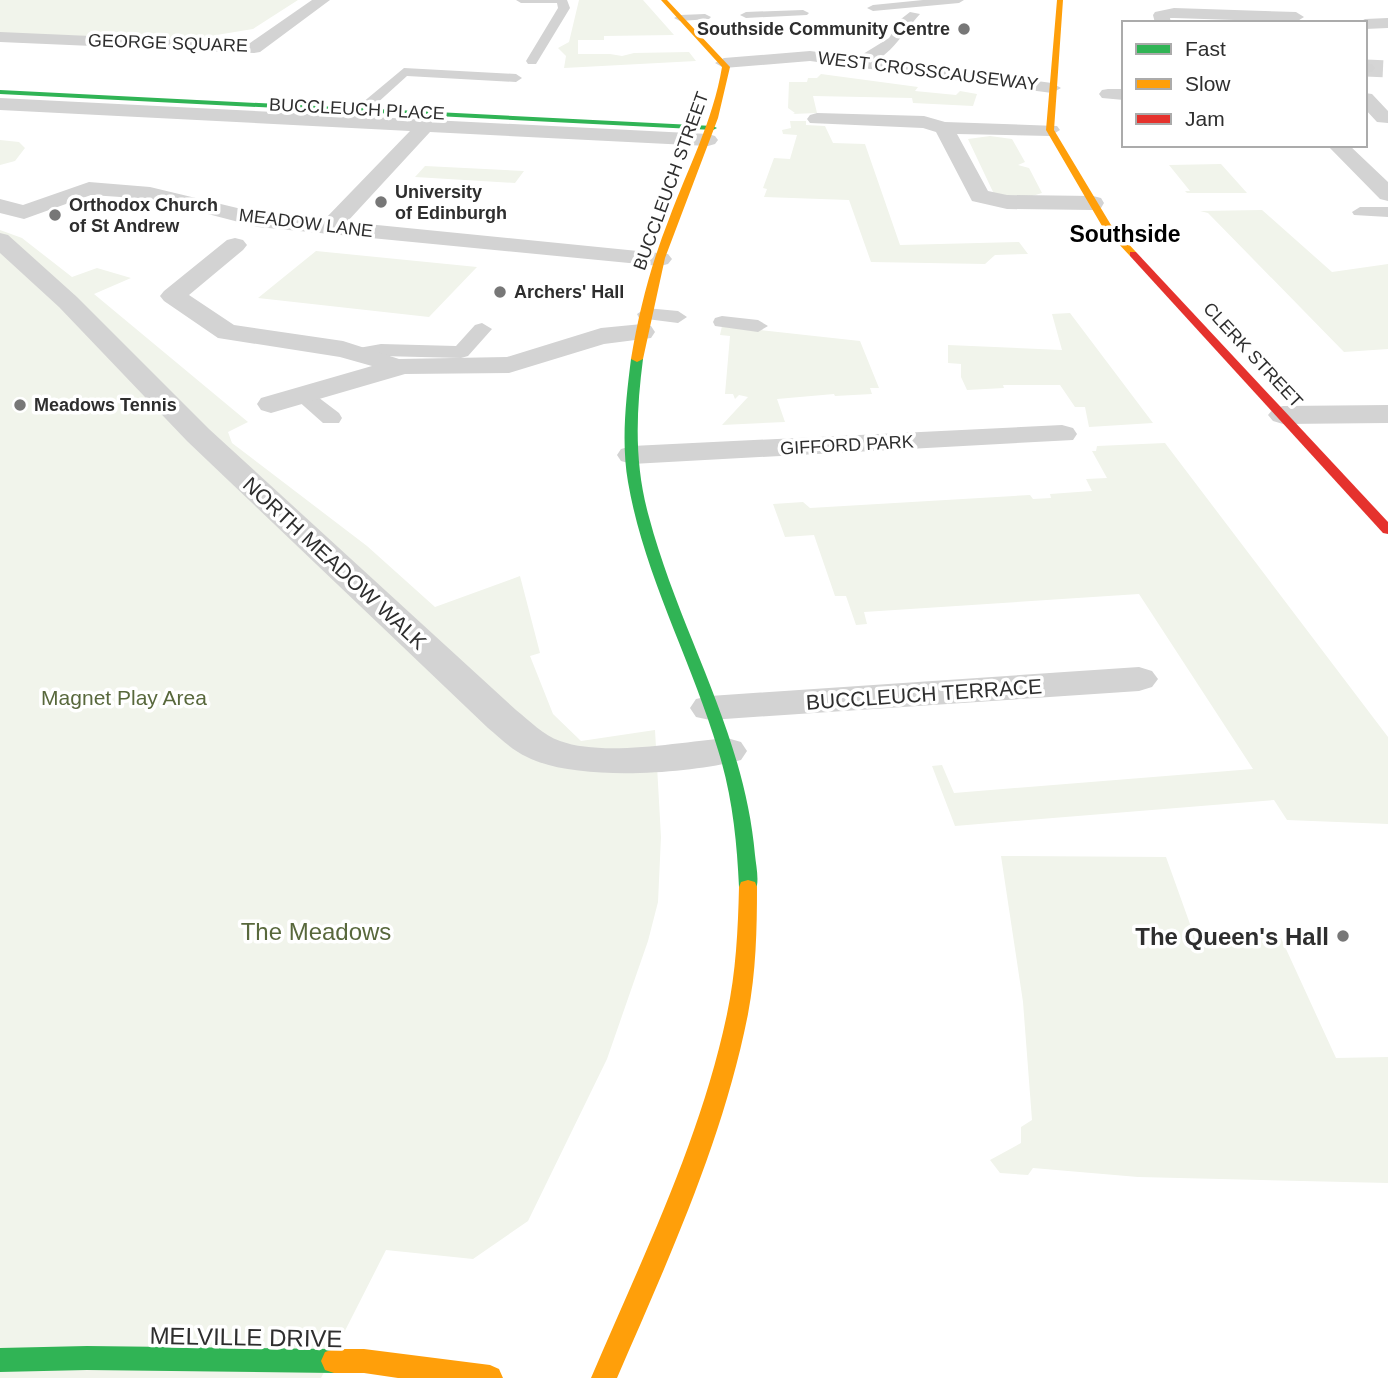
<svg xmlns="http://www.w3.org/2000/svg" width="1388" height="1378" font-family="Arial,sans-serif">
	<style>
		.green { fill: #f1f4eb }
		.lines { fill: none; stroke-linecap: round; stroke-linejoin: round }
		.street-tunnel { stroke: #d5d5d5; stroke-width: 17; stroke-dasharray: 17 9; stroke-linecap: butt }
		.lane { fill: #d3d3d3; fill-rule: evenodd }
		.street { fill: #d3d3d3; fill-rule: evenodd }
		.fast { fill: #30b455; fill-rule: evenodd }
		.slow { fill: #ff9f0a; fill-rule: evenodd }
		.jam { fill: #e5322d; fill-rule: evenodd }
		.poi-dot { fill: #777; stroke: #fff; stroke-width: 2.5 }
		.labels { text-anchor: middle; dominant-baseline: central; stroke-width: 7; stroke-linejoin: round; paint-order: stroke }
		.far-poi-label { font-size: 18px; font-weight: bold; fill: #2e2e2e; stroke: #fff; text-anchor: start }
		.far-street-label { font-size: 18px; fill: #2e2e2e; stroke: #fff }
		.street-label { font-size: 21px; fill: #2e2e2e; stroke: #fff }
		.park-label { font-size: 21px; fill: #58683c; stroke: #fff }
		.far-district-label { font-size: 23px; font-weight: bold; fill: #000; stroke: #fff }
		.near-park-label { font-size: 24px; fill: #58683c; stroke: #fff }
		.near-poi-label { font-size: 24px; font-weight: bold; fill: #2e2e2e; stroke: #fff; text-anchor: end }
		.near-street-label { font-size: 24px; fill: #2e2e2e; stroke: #fff }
	</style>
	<rect width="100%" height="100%" fill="#fff"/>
	<path class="green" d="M 0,0 L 298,0 L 253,29 L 186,40 L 0,33 Z
		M 579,0 L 643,0 L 674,35 L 604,36 L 604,40 L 578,40 L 578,54 L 610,54 L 622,56 L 634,53 L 689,52 L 696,61 L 564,68 L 566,56 L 558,48 L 569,42 Z
		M 821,74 L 918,87 L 915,91 L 956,95 L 960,91 L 977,94 L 973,106 L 913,103 L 912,98 L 813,96 L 817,113 L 793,114 L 795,113 L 788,108 L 789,82 L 807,82 L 808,78 L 817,78 Z
		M 790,121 L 806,121 L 806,125 L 825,126 L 833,143 L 865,144 L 900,245 L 1019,242 L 1028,254 L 995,255 L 985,264 L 871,262 L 849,200 L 764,197 L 767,189 L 763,188 L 774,158 L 790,159 L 797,135 L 783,134 L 782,130 L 791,128 Z
		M 990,136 L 1012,139 L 1025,162 L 1018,165 L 1029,168 L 1042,193 L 1029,197 L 994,194 L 968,139 Z
		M 0,140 L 19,142 L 25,148 L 15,161 L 0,165 Z
		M 1221,164 L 1247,193 L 1187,193 L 1185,191 L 1190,191 L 1169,165 Z
		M 425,166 L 524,171 L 515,183 L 415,177 Z
		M 1262,210 L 1332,272 L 1388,264 L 1388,349 L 1344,352 L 1208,213 L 1200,211 Z
		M 0,230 L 22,238 L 72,277 L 97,268 L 131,278 L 94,294 L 248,422 L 228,432 L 232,443 L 367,546 L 435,607 L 520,576 L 540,653 L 530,656 L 553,714 L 581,741 L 655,730 L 661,837 L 658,902 L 648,941 L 607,1059 L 528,1221 L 473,1259 L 386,1250 L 321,1378 L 0,1378 Z
		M 316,251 L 477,267 L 429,317 L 258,298 Z
		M 1070,313 L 1153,423 L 1089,427 L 1085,407 L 1075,407 L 1060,385 L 1003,385 L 1004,388 L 967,390 L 961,377 L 961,364 L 948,363 L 948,345 L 1062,350 L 1052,314 Z
		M 722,326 L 860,341 L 879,388 L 870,388 L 872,394 L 835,396 L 834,394 L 777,399 L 785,422 L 722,425 L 748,397 L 739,395 L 735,399 L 733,394 L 725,394 L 730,336 L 720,335 Z
		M 1165,443 L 1388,737 L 1388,824 L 1287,820 L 1274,800 L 955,826 L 932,766 L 942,765 L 954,793 L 1253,769 L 1139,594 L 864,612 L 867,624 L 856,625 L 846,596 L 835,596 L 814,535 L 785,537 L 773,504 L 803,502 L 810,508 L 1030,495 L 1033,499 L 1051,498 L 1050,494 L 1092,491 L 1086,479 L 1107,478 L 1092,451 L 1096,451 L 1097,446 Z
		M 1001,856 L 1166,857 L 1195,938 L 1281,938 L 1336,1058 L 1388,1057 L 1388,1183 L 1138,1177 L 1033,1168 L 1028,1175 L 1000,1173 L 990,1160 L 1021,1143 L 1021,1127 L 1032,1120 L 1023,1002 Z"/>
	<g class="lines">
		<path class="street-tunnel" d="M 1366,68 L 1387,69"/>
		<path class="lane" d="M 516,0 L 567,0 L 570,8 L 536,64 L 528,64 L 526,61 L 558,8 L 557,3 L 521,3 Z
			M 923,0 L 964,0 L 959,3 L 873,11 L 867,8 L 873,5 Z
			M 803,10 L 809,13 L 807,15 L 746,18 L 740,15 L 746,12 Z
			M 910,12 L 920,14 C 904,31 884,69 855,65 L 855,59 L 889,38 L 901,19 Z
			M 705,14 L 711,17 L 709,19 L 680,21 L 674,18 L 680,15 Z
			M 404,68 L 516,74 L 522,78 L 516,82 L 407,76 L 354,124 L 344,124 L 344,118 Z
			M 1360,207 L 1388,207 L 1388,217 L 1354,215 L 1352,212 Z
			M 646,308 L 678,311 L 687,317 L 678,323 L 639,318 L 637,314 Z
			M 722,316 L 758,320 L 768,326 L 758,332 L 715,326 L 713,322 L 715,318 Z
			M 482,323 L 492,329 L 468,356 L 461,358 L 381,356 L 360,359 L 350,353 L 353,349 L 381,344 L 456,346 L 475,325 Z
			M 303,389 L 310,391 L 339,413 L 342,418 L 339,423 L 323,423 L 296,399 L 293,395 L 296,391 Z"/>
		<path class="street" d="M 312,0 L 330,0 L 260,52 L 254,53 L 0,42 L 0,32 L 250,43 Z
			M 1174,8 L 1296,12 L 1304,17 L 1296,22 L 1174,18 L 1170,18 L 1171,23 L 1155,23 L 1153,15 L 1155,12 Z
			M 1388,18 L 1388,28 L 1365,29 L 1365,23 L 1358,23 L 1365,19 Z
			M 810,51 L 1052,83 L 1061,88 L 1052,93 L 810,61 L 724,68 L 715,63 L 724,58 Z
			M 1365,63 L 1372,64 L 1375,68 L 1372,72 L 1365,73 Z
			M 1108,89 L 1124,89 L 1124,100 L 1102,98 L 1099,94 L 1102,90 Z
			M 1365,93 L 1372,94 L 1388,111 L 1388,123 L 1377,122 L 1365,109 Z
			M 0,98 L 708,134 L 715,136 L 718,140 L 715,144 L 708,146 L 430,132 L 347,222 L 668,254 L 672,259 L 668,264 L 660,266 L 258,227 L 150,199 L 91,195 L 24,219 L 0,213 L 0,199 L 23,205 L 89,182 L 150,187 L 258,213 L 324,220 L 410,131 L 0,110 Z
			M 817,113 L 924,116 L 945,122 L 1057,126 L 1060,130 L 1050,136 L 957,134 L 988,191 L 1007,195 L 1093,196 L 1101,198 L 1104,203 L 1101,208 L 1093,210 L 1007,209 L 972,201 L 936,132 L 923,128 L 810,123 L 807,119 L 810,115 Z
			M 1327,145 L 1349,145 L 1388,182 L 1388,201 L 1380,199 Z
			M 0,233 L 8,235 L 77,297 L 209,429 L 516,710 C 530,721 543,735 560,741 C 604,757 680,742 727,738 L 741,742 L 747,751 L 741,760 C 689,774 576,782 527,757 C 512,750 500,738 488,728 L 187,441 L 59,307 L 0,253 Z
			M 235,238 L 243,240 L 247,245 L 243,250 L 189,295 L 234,325 L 343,341 L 399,359 L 507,357 L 601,328 L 642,324 L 651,326 L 655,332 L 651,338 L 604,344 L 509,373 L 405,374 L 271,413 L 261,410 L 257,404 L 261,398 L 372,366 L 340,357 L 218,338 L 164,301 L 160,296 L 164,291 L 227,240 Z
			M 1388,405 L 1388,423 L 1283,424 L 1273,421 L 1268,415 L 1273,409 L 1283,406 Z
			M 1062,425 L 1073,428 L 1077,434 L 1073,440 L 632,464 L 621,461 L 617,455 L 621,449 L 632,446 Z
			M 1139,667 L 1152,671 L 1158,679 L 1152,687 L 1139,691 L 710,720 L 696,717 L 690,708 L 696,699 L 710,696 Z"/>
		<path class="fast" d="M 0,90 L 713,126 L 717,128 L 713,130 L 0,94 Z
			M 637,356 L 643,359 C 636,413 634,464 649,517 C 680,634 744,731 755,855 C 756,866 760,882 755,892 L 741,892 L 739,887 C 737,841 732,794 718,750 C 691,659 644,575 628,482 C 621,441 626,399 631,359 Z
			M 87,1346 L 334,1349 L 343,1352 L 347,1361 L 343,1370 L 334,1373 L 87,1370 L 0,1372 L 0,1348 Z"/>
		<path class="slow" d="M 661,0 L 667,0 L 730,67 L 718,118 L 665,258 L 643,359 L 637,362 L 631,359 C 639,311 651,264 669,219 C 688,168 713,121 722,67 Z
			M 1057,0 L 1063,0 L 1054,130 L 1111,225 L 1136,252 L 1136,256 L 1130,256 L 1102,226 L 1046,130 Z
			M 748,880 L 755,882 L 757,887 C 757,930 756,972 748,1014 C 723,1141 668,1260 617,1378 L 591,1378 C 642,1258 700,1142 727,1014 C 736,972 738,930 739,887 L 741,882 Z
			M 334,1349 L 364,1349 L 490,1365 L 499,1369 L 503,1378 L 398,1378 L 364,1373 L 334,1373 L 325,1370 L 321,1361 L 325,1352 Z"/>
		<path class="jam" d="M 1130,252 L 1136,252 L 1388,522 L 1388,534 L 1383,533 L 1130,256 Z"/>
	</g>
	<g class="poi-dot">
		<circle cx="964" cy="29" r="7"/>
		<circle cx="381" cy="202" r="7"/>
		<circle cx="55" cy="215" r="7"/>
		<circle cx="500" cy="292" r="7"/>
		<circle cx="20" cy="405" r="7"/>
		<circle cx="1343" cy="936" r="7"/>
	</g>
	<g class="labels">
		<g class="far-poi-label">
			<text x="950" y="29" text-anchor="end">Southside Community Centre</text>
			<text x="395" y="192">University<tspan x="395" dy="21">of Edinburgh</tspan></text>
			<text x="69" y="205">Orthodox Church<tspan x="69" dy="21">of St Andrew</tspan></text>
			<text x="514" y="292">Archers' Hall</text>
			<text x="34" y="405">Meadows Tennis</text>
		</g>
		<g class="far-street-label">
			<text transform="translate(168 43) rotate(2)">GEORGE SQUARE</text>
			<text transform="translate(928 71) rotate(7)">WEST CROSSCAUSEWAY</text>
			<text transform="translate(357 109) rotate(3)">BUCCLEUCH PLACE</text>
			<text transform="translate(671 181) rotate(-70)">BUCCLEUCH STREET</text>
			<text transform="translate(306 223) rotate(7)">MEADOW LANE</text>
			<text transform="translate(1253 355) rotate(47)">CLERK STREET</text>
			<text transform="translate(847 445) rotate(-3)">GIFFORD PARK</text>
		</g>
		<g class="street-label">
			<text transform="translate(335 563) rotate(43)">NORTH MEADOW WALK</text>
			<text transform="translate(924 694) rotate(-4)">BUCCLEUCH TERRACE</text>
		</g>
		<g class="park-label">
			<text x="124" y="697">Magnet Play Area</text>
		</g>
		<g class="far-district-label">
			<text x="1125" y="234">Southside</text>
		</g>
		<g class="near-park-label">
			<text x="316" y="931">The Meadows</text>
		</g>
		<g class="near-poi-label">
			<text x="1329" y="936">The Queen's Hall</text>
		</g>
		<g class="near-street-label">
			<text transform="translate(246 1337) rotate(1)">MELVILLE DRIVE</text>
		</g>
	</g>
	<rect x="1122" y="21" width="245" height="126" fill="#ffffff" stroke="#ababab" stroke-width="2"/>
	<rect x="1136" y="44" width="35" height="10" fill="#30b455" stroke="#ababab" stroke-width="2"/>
	<text x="1185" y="56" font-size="21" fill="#2e2e2e">Fast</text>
	<rect x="1136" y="79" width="35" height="10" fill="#ff9f0a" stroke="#ababab" stroke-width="2"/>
	<text x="1185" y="91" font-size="21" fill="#2e2e2e">Slow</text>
	<rect x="1136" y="114" width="35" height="10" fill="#e5322d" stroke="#ababab" stroke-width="2"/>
	<text x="1185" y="126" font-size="21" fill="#2e2e2e">Jam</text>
</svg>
